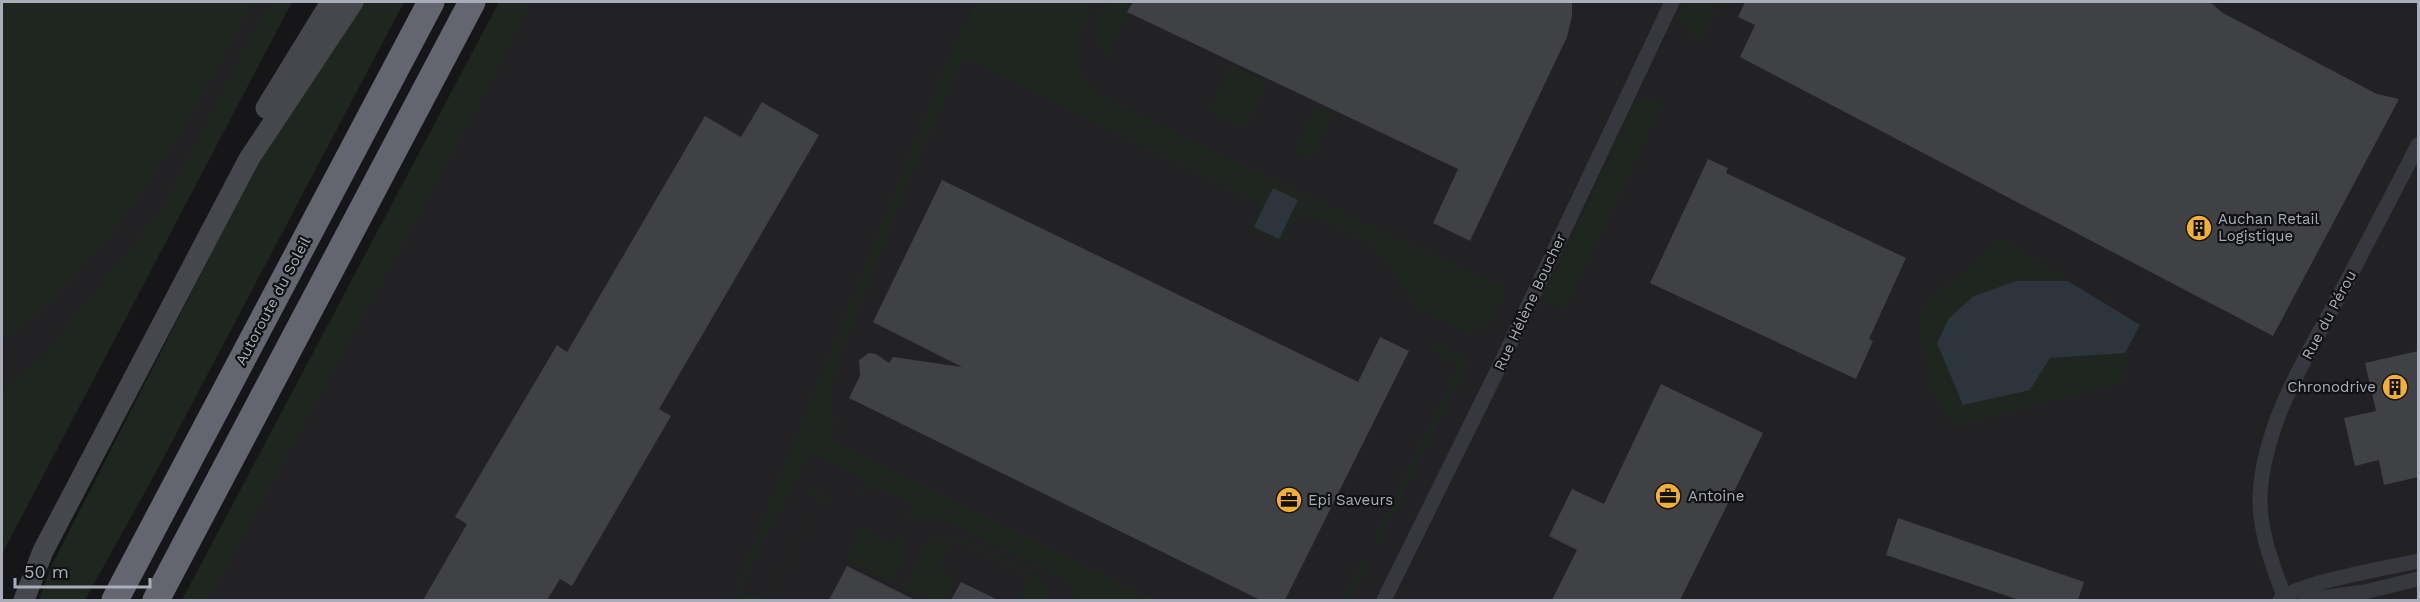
<svg xmlns="http://www.w3.org/2000/svg" width="2420" height="602" font-family="'Work Sans',sans-serif">
	<style>
		.built { fill: #222225 }
		.green { fill: #1e261f }
		.water { fill: #2c353c }
		.building { fill: #404145 }
		.lines { fill: none; stroke-linecap: round; stroke-linejoin: round }
		.minor { stroke: #37383d; stroke-width: 15 }
		.secondary { stroke: #45474d; stroke-width: 21 }
		.motorway { stroke: #63666e; stroke-width: 27 }
		.labels { text-anchor: middle; dominant-baseline: central; stroke-width: 4.5; stroke-linejoin: round; paint-order: stroke }
		.poi-label { font-size: 15px; fill: #a8adb8; stroke: #111113; text-anchor: start }
		.street-label { font-size: 15px; fill: #a8adb8; stroke: #111113 }
	</style>
	<rect width="100%" height="100%" fill="#161618"/>
	<path class="built" d="M 2,2 L 279,2 L 167,214 L 44,355 L 2,387 Z
		M 521,2 L 2418,2 L 2418,600 L 205,600 Z"/>
	<path class="green" d="M 2,2 L 252,2 C 188,128 115,255 2,344 Z
		M 269,2 L 292,2 L 2,554 L 2,387 L 44,355 L 161,211 Z
		M 360,2 L 404,2 L 155,474 L 85,600 L 39,600 L 50,569 L 263,152 Z
		M 499,2 L 532,2 L 478,106 L 208,600 L 182,600 Z
		M 976,2 L 1095,2 C 1074,46 1064,70 1110,101 L 1400,240 L 1507,288 L 1505,292 L 1486,331 L 1475,326 L 1471,335 L 1418,308 L 1374,245 L 1325,220 L 1308,214 L 1292,222 L 1280,244 L 1249,229 L 1261,204 L 964,58 L 914,169 L 837,364 L 830,401 L 836,424 L 830,439 L 1155,600 L 1074,600 L 1071,584 L 1067,580 L 942,518 L 917,520 L 907,517 L 913,505 L 870,484 L 864,496 L 859,493 L 865,481 L 810,453 L 738,591 L 753,598 L 755,595 L 766,600 L 731,600 L 953,47 Z
		M 1106,2 L 1133,2 L 1105,61 L 1095,25 Z
		M 1685,2 L 1720,2 L 1700,42 C 1686,31 1677,20 1685,2 Z
		M 1231,65 L 1267,82 L 1245,128 L 1209,111 Z
		M 1651,97 L 1663,103 L 1570,299 L 1563,310 L 1542,300 L 1633,109 L 1638,101 Z
		M 1316,106 L 1333,114 L 1312,159 L 1294,151 Z
		M 2002,238 L 2068,281 L 2016,281 L 1974,296 L 2030,390 L 2050,358 L 2125,353 L 2124,382 L 1954,427 L 1929,387 L 1920,321 L 1926,304 Z
		M 1434,342 L 1466,359 L 1468,367 L 1380,542 L 1373,541 L 1459,366 L 1438,354 L 1433,345 Z
		M 811,489 L 832,499 L 833,505 L 821,500 L 770,600 L 767,600 L 819,499 L 807,492 Z
		M 862,528 L 893,544 L 899,533 C 911,551 899,566 891,583 L 846,560 Z
		M 942,534 L 937,544 L 944,548 L 950,536 L 956,534 L 1038,576 L 1046,587 L 1052,600 L 1018,600 L 1030,576 L 953,538 L 938,569 L 955,578 L 944,600 L 927,600 L 905,589 L 926,547 L 922,545 L 934,535 Z
		M 1363,560 L 1369,564 L 1352,600 L 1343,600 Z"/>
	<path class="water" d="M 1273,188 L 1298,200 L 1279,239 L 1254,227 Z
		M 2016,281 L 2068,281 L 2140,325 L 2125,353 L 2050,358 L 2030,390 L 1963,405 L 1937,343 L 1949,318 L 1974,296 Z"/>
	<path class="building" d="M 1133,2 L 1572,2 L 1572,16 L 1567,37 L 1470,241 L 1433,223 L 1458,169 L 1127,12 Z
		M 1745,2 L 2210,2 L 2223,13 L 2377,94 L 2399,99 L 2273,336 L 1740,57 L 1755,25 L 1738,17 Z
		M 762,102 L 819,135 L 659,409 L 671,416 L 572,586 L 560,579 L 547,600 L 423,600 L 467,524 L 455,517 L 557,345 L 567,352 L 705,116 L 741,137 Z
		M 1708,159 L 1728,168 L 1726,173 L 1906,258 L 1869,339 L 1873,341 L 1856,379 L 1650,283 Z
		M 942,180 L 1358,382 L 1380,337 L 1409,351 L 1285,600 L 1260,600 L 849,398 L 860,376 L 859,360 L 869,353 L 876,354 L 889,363 L 893,357 L 962,367 L 873,322 Z
		M 2418,351 L 2418,477 L 2384,485 L 2379,460 L 2355,466 L 2344,418 L 2376,411 L 2365,363 Z
		M 1661,384 L 1763,433 L 1680,600 L 1552,600 L 1577,550 L 1549,536 L 1572,489 L 1604,504 Z
		M 1898,518 L 2084,582 L 2078,600 L 2019,600 L 1886,555 Z
		M 847,566 L 915,600 L 829,600 Z
		M 961,582 L 998,600 L 951,600 Z"/>
	<g class="lines">
		<path class="minor" d="M 2284,596 C 2272,563 2259,531 2260,495 C 2264,424 2305,359 2338,298 C 2365,247 2392,196 2418,145
			M 1384,600 L 1502,361 L 1672,2
			M 2280,600 C 2295,583 2392,567 2418,561
			M 2305,600 L 2364,592 L 2418,579"/>
		<path class="secondary" d="M 266,108 L 331,2
			M 24,600 L 43,551 L 249,159 L 353,2"/>
		<path class="motorway" d="M 115,600 L 431,2
			M 156,600 L 472,2"/>
	</g>
	<defs>
		<g id="building-disc" transform="scale(1.35)"><circle r="9.5" fill="#f2b134" stroke="#111113"/><path d="M-4-6H4V6H1V3H-1V6H-4ZM-2.5-4.3h1.7v1.8h-1.7ZM.8-4.3h1.7v1.8H.8ZM-2.5-1h1.7V.8h-1.7ZM.8-1h1.7V.8H.8Z" fill="#111"/></g>
		<g id="office-disc" transform="scale(1.35)"><circle r="9.5" fill="#f2b134" stroke="#111113"/><path d="M-6-3h4V-5.5h4V-3h4V5H-6ZM-1-4.5V-3h2v-1.5ZM-6 0V1H6V0Z" fill="#111"/></g>
	</defs>
	<g fill-rule="evenodd">
		<use href="#building-disc" x="2199" y="228"/>
		<use href="#building-disc" x="2395" y="387"/>
		<use href="#office-disc" x="1668" y="496"/>
		<use href="#office-disc" x="1289" y="500"/>
	</g>
	<g class="labels">
		<g class="poi-label">
			<text x="2218" y="219">Auchan Retail<tspan x="2218" dy="17">Logistique</tspan></text>
			<text x="2376" y="387" text-anchor="end">Chronodrive</text>
			<text x="1688" y="496">Antoine</text>
			<text x="1308" y="500">Epi Saveurs</text>
		</g>
		<g class="street-label">
			<text transform="translate(273 301) rotate(-62)">Autoroute du Soleil</text>
			<text transform="translate(1530 302) rotate(-65)">Rue Hélène Boucher</text>
			<text transform="translate(2329 315) rotate(-62)">Rue du Pérou</text>
		</g>
	</g>
	<rect width="2420" height="602" fill="none" stroke="#a8adb8" stroke-width="6"/>
	<path d="M15 578v9h135v-9" fill="none" stroke="#a8adb8" stroke-width="3"/>
	<text x="24" y="578" font-size="18" fill="#a8adb8" stroke="#111113" stroke-width="4.5" paint-order="stroke">50 m</text>
</svg>
